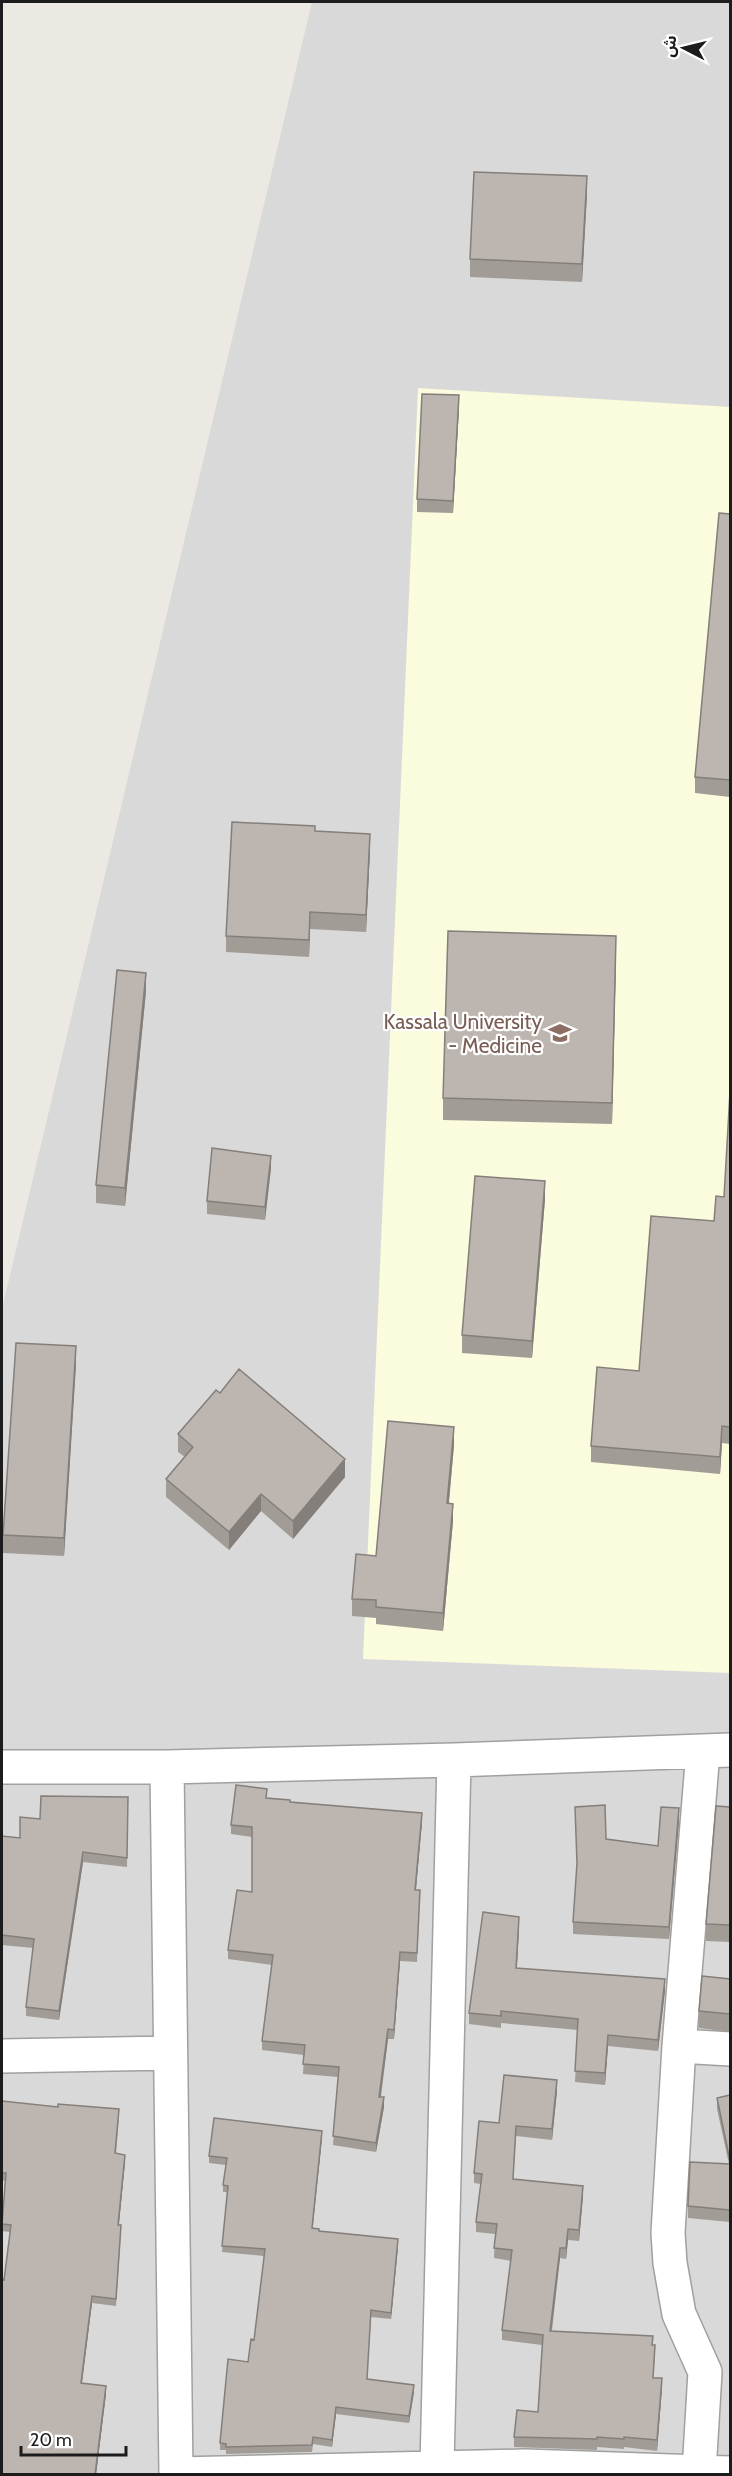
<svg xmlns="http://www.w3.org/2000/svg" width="732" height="2476" font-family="Cabin,'Noto Sans Arabic',sans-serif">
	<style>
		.residential { fill: #dad9d9 }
		.education { fill: #fbfbdd }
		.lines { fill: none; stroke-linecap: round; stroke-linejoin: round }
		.minor-casing { stroke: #a0a0a0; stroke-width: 36 }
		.minor { stroke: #fff; stroke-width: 33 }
		.wall { fill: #a29c97 }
		.shaded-wall { fill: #847f7b }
		.building { fill: #bcb5b0; stroke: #847f7b; stroke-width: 1.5 }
		.labels { text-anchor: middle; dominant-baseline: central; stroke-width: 4.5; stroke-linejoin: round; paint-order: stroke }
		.education-label { font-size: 21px; fill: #785e54; stroke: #fff; text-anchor: end }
	</style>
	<rect width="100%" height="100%" fill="#ece9e3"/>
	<path class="residential" d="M 312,2 L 730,2 L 730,2474 L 2,2474 L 2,1309 Z"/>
	<path class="education" d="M 418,388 L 730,407 L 730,1673 L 363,1659 Z"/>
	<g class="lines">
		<g class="minor-casing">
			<path id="minor" d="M 2,1767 L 167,1767 L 454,1760 L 730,1750
				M 167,1767 L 176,2474
				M 679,2046 L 730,2049
				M 2,2056 L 169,2053
				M 437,2466 L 454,1760
				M 699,2472 L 705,2372 L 679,2314 L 670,2263 L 668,2233 L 679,2046 L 703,1751
				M 176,2474 L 525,2466 L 730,2473"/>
		</g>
		<use href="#minor" class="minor"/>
	</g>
	<path class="wall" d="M 587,194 L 582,282 L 470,277 L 470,259 Z
		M 459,408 L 453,513 L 417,512 L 417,499 Z
		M 730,514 L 730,797 L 695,793 L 695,777 Z
		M 315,831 L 370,850 L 366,932 L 310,929 L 309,957 L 226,952 L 226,936 Z
		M 616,957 L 612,1124 L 443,1120 L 443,1098 Z
		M 146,991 L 125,1206 L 96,1203 L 96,1185 Z
		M 730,1092 L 730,1444 L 722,1443 L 720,1474 L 591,1462 L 591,1446 L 639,1371 L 714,1221 L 724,1197 Z
		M 271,1168 L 265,1220 L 207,1214 L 207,1201 Z
		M 545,1199 L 532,1358 L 462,1353 L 462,1335 Z
		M 76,1364 L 64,1556 L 3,1553 L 3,1535 Z
		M 178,1434 L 345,1477 L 293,1539 L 261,1511 L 229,1550 L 166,1497 L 166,1479 L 185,1457 L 178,1452 Z
		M 454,1445 L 449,1503 L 453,1521 L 443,1631 L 376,1624 L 376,1618 L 352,1616 L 352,1599 L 376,1556 Z
		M 128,1797 L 127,1867 L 83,1862 L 59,2020 L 26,2016 L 26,2007 L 33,1948 L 2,1945 L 2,1836 L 20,1838 L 40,1819 Z
		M 267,1798 L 422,1822 L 416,1890 L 420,1890 L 417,1962 L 400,1961 L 394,2039 L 388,2039 L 381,2097 L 384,2107 L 376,2152 L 333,2145 L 338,2077 L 303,2074 L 304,2055 L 262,2050 L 262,2041 L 272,1965 L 228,1959 L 228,1950 L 252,1892 L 252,1837 L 231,1834 L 231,1825 Z
		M 730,1807 L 730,1942 L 706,1941 L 706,1924 Z
		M 679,1821 L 669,1939 L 573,1934 L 573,1922 L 606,1839 L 658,1846 Z
		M 519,1929 L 517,1968 L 665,1991 L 658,2051 L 608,2046 L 605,2085 L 575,2082 L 578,2030 L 501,2023 L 501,2028 L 469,2024 L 469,2013 Z
		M 730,1979 L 730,2032 L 699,2028 L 699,2011 Z
		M 557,2091 L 552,2140 L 516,2136 L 513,2179 L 583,2196 L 579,2241 L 568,2240 L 566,2259 L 560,2258 L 552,2331 L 653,2345 L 655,2355 L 653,2378 L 662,2388 L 657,2451 L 624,2447 L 624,2449 L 597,2447 L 597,2450 L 514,2447 L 514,2437 L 538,2412 L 542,2345 L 502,2340 L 502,2330 L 511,2261 L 494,2258 L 495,2234 L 476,2232 L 476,2222 L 481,2184 L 474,2183 L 474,2173 L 499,2123 Z
		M 730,2095 L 730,2222 L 688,2218 L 688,2206 L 729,2164 L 717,2109 L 717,2098 Z
		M 2,2106 L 58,2107 L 119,2117 L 116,2154 L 125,2162 L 119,2225 L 121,2233 L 116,2306 L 92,2303 L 82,2383 L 106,2394 L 96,2475 L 2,2475 L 4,2280 L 10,2232 L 2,2231 L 5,2181 L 2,2180 Z
		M 322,2138 L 312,2228 L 319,2231 L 398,2246 L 391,2319 L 371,2317 L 367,2379 L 414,2392 L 409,2423 L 336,2414 L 332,2447 L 313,2444 L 312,2452 L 226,2454 L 226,2450 L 220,2450 L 220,2443 L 248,2362 L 254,2340 L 264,2256 L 222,2252 L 227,2192 L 223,2192 L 223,2185 L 226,2165 L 209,2163 L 209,2156 Z"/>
	<path class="shaded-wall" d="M 587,176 L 587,194 L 582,282 L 582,264 Z
		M 459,395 L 459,408 L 453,513 L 453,501 Z
		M 370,834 L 370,850 L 366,932 L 366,915 Z
		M 310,912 L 310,929 L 309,957 L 309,940 Z
		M 616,936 L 616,957 L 612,1124 L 612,1103 Z
		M 146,973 L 146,991 L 125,1206 L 125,1188 Z
		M 271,1156 L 271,1168 L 265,1220 L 265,1207 Z
		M 545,1181 L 545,1199 L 532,1358 L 532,1341 Z
		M 76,1346 L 76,1364 L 64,1556 L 64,1538 Z
		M 722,1426 L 722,1443 L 720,1474 L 720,1457 Z
		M 454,1427 L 454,1445 L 447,1520 L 447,1503 Z
		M 345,1459 L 345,1477 L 293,1539 L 293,1521 Z
		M 261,1494 L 261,1511 L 229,1550 L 229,1532 Z
		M 453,1504 L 453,1521 L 443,1631 L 443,1613 Z
		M 679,1808 L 679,1821 L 669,1939 L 669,1927 Z
		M 422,1813 L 422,1822 L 415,1899 L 415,1890 Z
		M 83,1852 L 83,1862 L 59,2020 L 59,2011 Z
		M 519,1917 L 519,1929 L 516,1979 L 516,1968 Z
		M 400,1952 L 400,1961 L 394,2039 L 394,2030 Z
		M 665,1979 L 665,1991 L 658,2051 L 658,2040 Z
		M 388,2029 L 388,2039 L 379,2107 L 379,2097 Z
		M 608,2035 L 608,2046 L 605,2085 L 605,2073 Z
		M 557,2080 L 557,2091 L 552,2140 L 552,2129 Z
		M 384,2097 L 384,2107 L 376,2152 L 376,2143 Z
		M 322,2131 L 322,2138 L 312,2235 L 312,2228 Z
		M 125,2155 L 125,2162 L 118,2232 L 118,2225 Z
		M 583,2186 L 583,2196 L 579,2241 L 579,2230 Z
		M 568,2229 L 568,2240 L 566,2259 L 566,2248 Z
		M 398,2239 L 398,2246 L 391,2319 L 391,2313 Z
		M 560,2248 L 560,2258 L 550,2341 L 550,2331 Z
		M 92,2296 L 92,2303 L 81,2390 L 81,2383 Z
		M 662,2378 L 662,2388 L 657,2451 L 657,2440 Z
		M 414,2385 L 414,2392 L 409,2423 L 409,2416 Z
		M 106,2386 L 106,2394 L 96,2475 L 95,2475 Z
		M 336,2407 L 336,2414 L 332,2447 L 332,2440 Z"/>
	<path class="building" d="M 474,172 L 587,176 L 582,264 L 470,259 Z
		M 422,394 L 459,395 L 453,501 L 417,499 Z
		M 719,513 L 730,514 L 730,780 L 695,777 Z
		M 232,822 L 315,826 L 315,831 L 370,834 L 366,915 L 310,912 L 309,940 L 226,936 Z
		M 448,931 L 616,936 L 612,1103 L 443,1098 Z
		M 117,970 L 146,973 L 125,1188 L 96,1185 Z
		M 730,1092 L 730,1427 L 722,1426 L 720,1457 L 591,1446 L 597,1367 L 639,1371 L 651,1216 L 714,1221 L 716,1196 L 724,1197 Z
		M 212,1148 L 271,1156 L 265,1207 L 207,1201 Z
		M 475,1176 L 545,1181 L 532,1341 L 462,1335 Z
		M 16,1343 L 76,1346 L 64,1538 L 3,1535 Z
		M 239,1369 L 345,1459 L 293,1521 L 261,1494 L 229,1532 L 166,1479 L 193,1447 L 178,1434 L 216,1390 L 220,1393 Z
		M 388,1421 L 454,1427 L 447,1503 L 453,1504 L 443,1613 L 376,1607 L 376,1600 L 352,1599 L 356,1554 L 376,1556 Z
		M 236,1785 L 267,1789 L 266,1798 L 290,1800 L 290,1802 L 422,1813 L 415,1890 L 420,1890 L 417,1953 L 400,1952 L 394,2030 L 388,2029 L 379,2097 L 384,2097 L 376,2143 L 333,2136 L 339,2067 L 303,2064 L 305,2045 L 262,2041 L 273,1955 L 228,1950 L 237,1890 L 252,1892 L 252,1827 L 231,1825 Z
		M 41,1796 L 128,1797 L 127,1858 L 83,1852 L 59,2011 L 26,2007 L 34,1939 L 2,1935 L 2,1836 L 20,1838 L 20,1817 L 40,1819 Z
		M 605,1805 L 606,1839 L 658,1846 L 661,1807 L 679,1808 L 669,1927 L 573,1922 L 577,1863 L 575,1807 Z
		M 716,1806 L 730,1807 L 730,1925 L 706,1924 Z
		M 483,1912 L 519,1917 L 516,1968 L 665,1979 L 658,2040 L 608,2035 L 605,2073 L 575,2071 L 578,2019 L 501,2011 L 501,2016 L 469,2013 Z
		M 702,1976 L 730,1979 L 730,2014 L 699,2011 Z
		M 504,2075 L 557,2080 L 552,2129 L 516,2126 L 513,2179 L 583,2186 L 579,2230 L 568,2229 L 566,2248 L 560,2248 L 550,2331 L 653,2336 L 652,2345 L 655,2345 L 653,2378 L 662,2378 L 657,2440 L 624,2437 L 624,2439 L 597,2437 L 597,2439 L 514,2437 L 517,2410 L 538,2412 L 543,2335 L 502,2330 L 512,2250 L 494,2248 L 497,2224 L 476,2222 L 482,2174 L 474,2173 L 479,2121 L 499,2123 Z
		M 730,2095 L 730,2161 L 717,2098 Z
		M 2,2101 L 58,2107 L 58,2104 L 119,2109 L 115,2153 L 125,2155 L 118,2225 L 121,2225 L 116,2299 L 92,2296 L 81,2383 L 106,2386 L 95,2475 L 2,2475 L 2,2279 L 4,2280 L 11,2225 L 2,2224 L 6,2173 L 2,2173 Z
		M 214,2118 L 322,2131 L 312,2228 L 319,2229 L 319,2231 L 398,2239 L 391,2313 L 371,2310 L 367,2379 L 414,2385 L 409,2416 L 336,2407 L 332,2440 L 313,2437 L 312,2445 L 226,2447 L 226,2444 L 220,2443 L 228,2359 L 248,2362 L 251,2339 L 254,2340 L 265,2249 L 222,2246 L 228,2186 L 223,2185 L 227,2158 L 209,2156 Z
		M 690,2162 L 730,2164 L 730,2210 L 688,2206 Z"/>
	<defs>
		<g id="university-bare" transform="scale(1.8)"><path d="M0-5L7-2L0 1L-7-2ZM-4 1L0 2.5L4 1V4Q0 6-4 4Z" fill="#8d6e63" stroke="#fff" stroke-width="2.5" paint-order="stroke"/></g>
	</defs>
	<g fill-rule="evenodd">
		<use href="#university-bare" x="560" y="1033"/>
	</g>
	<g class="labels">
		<g class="education-label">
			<text x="542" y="1021">Kassala University<tspan x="542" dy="24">- Medicine</tspan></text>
		</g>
	</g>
	<rect width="732" height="2476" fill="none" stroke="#1c1c1c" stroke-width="6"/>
	<g transform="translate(684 48) rotate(277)" stroke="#ffffff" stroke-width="4.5" paint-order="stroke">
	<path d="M0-4.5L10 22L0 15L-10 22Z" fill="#1c1c1c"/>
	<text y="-9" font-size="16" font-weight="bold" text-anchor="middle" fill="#1c1c1c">ش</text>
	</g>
	<path d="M21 2446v9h105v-9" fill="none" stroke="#1c1c1c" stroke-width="3"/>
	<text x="30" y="2446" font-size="18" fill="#1c1c1c" stroke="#ffffff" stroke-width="4.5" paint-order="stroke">20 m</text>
</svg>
